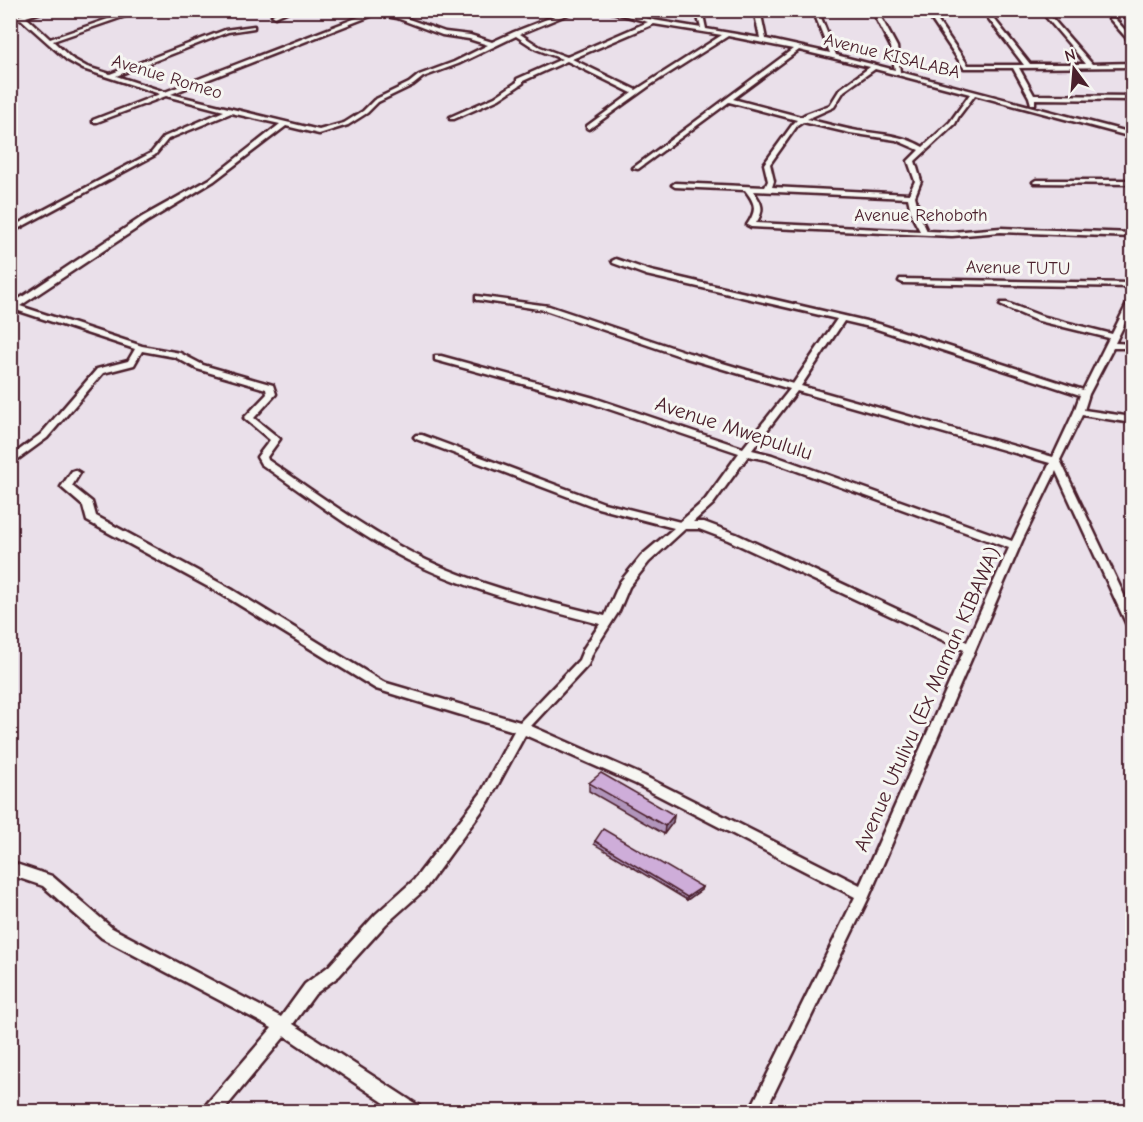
<svg xmlns="http://www.w3.org/2000/svg" width="1143" height="1122" font-family="'Comic Neue',sans-serif">
	<style>
		.lines { fill: none; stroke-linecap: round; stroke-linejoin: round }
		.minor-casing { stroke: #4a1f2b; stroke-width: 5 }
		.minor { fill: #f6f6f2; fill-rule: evenodd }
		.wall { fill: #b195bb; stroke: #4a1f2b; stroke-width: 1.5 }
		.shaded-wall { fill: #907998; stroke: #4a1f2b; stroke-width: 1.5 }
		.building { fill: #ceadd9; stroke: #4a1f2b; stroke-width: 1.5 }
		.labels { text-anchor: middle; dominant-baseline: central; stroke-width: 6; stroke-linejoin: round; paint-order: stroke }
		.far-street-label { font-size: 18px; fill: #4a1f2b; stroke: #f6f6f2 }
		.street-label { font-size: 21px; fill: #4a1f2b; stroke: #f6f6f2 }
	</style>
	<rect width="100%" height="100%" fill="#eae0ea"/>
	<filter id="ink" filterUnits="userSpaceOnUse"><feTurbulence type="fractalNoise" baseFrequency=".0167" numOctaves="2"/><feDisplacementMap in="SourceGraphic" scale="12" xChannelSelector="R" yChannelSelector="G"/><feConvolveMatrix kernelMatrix="1 2 1 2 8 2 1 2 1" color-interpolation-filters="sRGB"/></filter>
	<g filter="url(#ink)">
		<g class="lines">
			<g class="minor-casing">
				<path id="minor" d="M 38,10 L 48,10 L 26,17 L 50,39 L 134,10 L 143,10 L 53,41 L 71,58 L 87,67 L 110,74 L 225,30 L 254,26 L 254,28 L 228,32 L 116,76 L 165,92 L 377,10 L 385,10 L 382,12 L 400,16 L 445,32 L 470,35 L 492,42 L 514,32 L 570,10 L 578,10 L 520,34 L 540,47 L 567,57 L 648,22 L 605,10 L 615,10 L 653,20 L 701,28 L 696,10 L 702,10 L 706,29 L 760,38 L 754,10 L 760,10 L 766,39 L 830,53 L 813,10 L 818,10 L 836,55 L 895,70 L 891,47 L 872,10 L 877,10 L 897,47 L 900,72 L 1132,133 L 1132,137 L 975,95 L 959,116 L 955,124 L 915,161 L 921,181 L 915,196 L 920,216 L 927,231 L 952,232 L 1001,228 L 1132,233 L 1132,237 L 1001,232 L 952,236 L 751,227 L 747,225 C 757,210 756,204 745,190 L 675,187 L 672,185 L 675,183 L 765,187 L 768,181 L 764,164 L 793,124 L 797,120 L 729,102 L 638,169 L 633,168 L 793,49 L 728,36 L 652,84 L 589,129 L 587,128 L 587,126 L 632,93 L 567,61 L 523,81 L 523,83 L 499,99 L 454,119 L 450,119 L 450,117 L 495,97 L 517,82 L 517,79 L 562,59 L 536,49 L 516,36 L 458,64 L 423,77 L 413,85 L 378,102 L 367,113 L 348,125 L 319,134 L 286,126 L 214,181 L 148,221 L 20,306 L 142,346 L 180,353 L 203,365 L 273,385 L 276,394 L 254,418 L 280,439 L 267,457 L 268,460 C 319,495 370,533 426,560 C 483,587 544,601 605,616 L 620,582 L 641,556 L 674,528 L 598,508 L 416,439 L 414,437 L 416,435 L 422,435 L 604,503 L 680,522 L 705,500 L 739,453 L 588,402 L 435,360 L 435,356 L 441,356 L 594,398 L 743,448 L 790,389 L 683,357 L 545,310 L 479,300 L 476,300 L 476,296 L 549,306 L 689,353 L 793,384 L 837,319 L 646,275 L 613,263 L 612,261 L 616,259 L 651,271 L 879,324 L 1083,390 L 1109,338 L 1035,320 L 1000,305 L 1001,303 L 1007,303 L 1041,316 L 1112,334 L 1128,302 L 1132,300 L 1132,309 L 1115,343 L 1132,344 L 1132,348 L 1113,348 L 1089,394 L 1084,410 L 1132,417 L 1132,423 L 1082,415 L 1060,460 L 1132,612 L 1132,627 L 1128,626 L 1126,623 L 1056,471 L 1022,541 L 868,899 L 765,1112 L 749,1112 L 855,897 L 636,784 L 525,735 L 489,801 L 424,890 L 386,924 L 339,976 L 315,994 L 293,1024 L 419,1106 L 421,1112 L 398,1112 L 285,1036 L 222,1112 L 203,1112 L 205,1106 L 272,1028 L 102,938 L 43,886 L 10,875 L 10,862 L 52,876 L 112,928 L 281,1017 L 305,984 L 329,966 L 376,914 L 414,880 L 481,793 L 514,731 L 376,689 L 223,595 L 87,521 L 83,506 L 61,487 L 72,471 L 75,470 L 80,473 L 72,486 L 92,502 L 96,516 L 231,589 L 383,682 L 520,722 L 579,660 L 584,648 L 600,624 C 539,608 479,593 422,567 C 364,540 313,500 261,464 L 257,457 L 270,440 L 244,418 L 267,394 L 266,389 L 197,369 L 175,357 L 142,351 L 134,365 L 103,373 L 47,438 L 10,465 L 10,457 L 41,434 L 97,369 L 128,361 L 135,349 L 10,308 L 10,303 L 13,303 L 142,217 L 210,179 L 280,124 L 231,113 L 168,139 L 155,155 L 10,233 L 10,228 L 151,153 L 164,137 L 224,111 L 166,96 L 97,122 L 93,122 L 93,120 L 160,94 L 83,69 L 67,60 L 21,19 L 10,21 L 10,18 ZM 376,14 L 397,18 L 442,35 L 469,39 L 488,45 L 454,62 L 419,75 L 409,83 L 374,100 L 363,111 L 344,123 L 319,130 L 171,94 ZM 654,24 L 722,35 L 636,90 L 572,59 ZM 799,50 L 870,67 L 840,89 L 830,105 L 806,114 L 801,117 L 733,99 ZM 875,69 L 970,94 L 950,122 L 923,147 C 903,135 880,134 858,131 C 841,128 824,123 807,119 L 834,107 L 844,91 ZM 803,122 L 850,133 L 896,140 L 919,150 L 908,161 L 915,181 L 909,194 L 772,187 L 774,181 L 770,164 L 797,126 ZM 753,191 L 908,198 L 912,216 L 920,231 L 756,223 C 765,210 762,203 753,191 ZM 844,321 L 874,328 L 1080,395 L 1074,412 L 1053,457 L 801,386 ZM 797,391 L 1050,463 L 1012,541 L 772,455 L 752,450 ZM 748,456 L 767,460 L 1009,548 L 967,642 L 736,534 L 704,522 L 693,522 L 713,504 ZM 685,529 L 699,529 L 728,540 L 964,650 L 860,885 L 644,776 L 531,726 L 588,665 L 593,652 L 619,611 L 629,587 L 649,562 Z
					M 283,10 L 291,10 L 275,17 L 272,15 Z
					M 925,10 L 930,10 L 968,65 L 1024,65 L 982,10 L 987,10 L 1030,64 L 1086,64 L 1040,10 L 1045,10 L 1092,64 L 1132,63 L 1132,67 L 1019,68 L 1034,95 L 1132,96 L 1132,100 L 1035,99 L 1035,104 L 1031,104 L 1029,97 L 1013,68 L 964,68 Z
					M 1102,10 L 1107,10 L 1132,38 L 1132,43 L 1130,42 Z
					M 1036,180 L 1132,180 L 1132,184 L 1034,183 L 1033,182 Z
					M 900,279 L 1132,283 L 1132,287 L 903,283 L 899,281 Z"/>
			</g>
			<use href="#minor" class="minor"/>
		</g>
		<path class="wall" d="M 589,783 L 674,815 L 673,822 L 664,834 L 589,791 Z
			M 595,841 L 702,887 L 701,890 L 687,900 L 594,844 Z"/>
		<path class="shaded-wall" d="M 674,815 L 673,822 L 664,834 L 665,826 Z
			M 702,887 L 701,890 L 687,900 L 687,897 Z"/>
		<path class="building" d="M 601,773 L 674,815 L 665,826 L 589,783 Z
			M 603,829 L 702,887 L 687,897 L 595,841 Z"/>
	</g>
	<g class="labels">
		<g class="far-street-label">
			<text transform="translate(892 56) rotate(14)">Avenue KISALABA</text>
			<text transform="translate(167 77) rotate(17)">Avenue Romeo</text>
			<text x="921" y="215">Avenue Rehoboth</text>
			<text transform="translate(1018 268) rotate(1)">Avenue TUTU</text>
		</g>
		<g class="street-label">
			<text transform="translate(734 428) rotate(18)">Avenue Mwepululu</text>
			<text transform="translate(927 699) rotate(-66)">Avenue Utulivu (Ex Maman KIBAWA)</text>
		</g>
	</g>
	<rect width="1143" height="1122" fill="none" stroke="#f6f6f2" stroke-width="36"/>
	<rect x="18" y="18" width="1107" height="1086" fill="none" stroke="#4a1f2b" stroke-width="2" filter="url(#ink)"/>
	<g transform="translate(1074 69) rotate(344)" stroke="#f6f6f2" stroke-width="4.5" paint-order="stroke">
	<path d="M0-4.5L10 22L0 15L-10 22Z" fill="#4a1f2b"/>
	<text y="-9" font-size="16" font-weight="bold" text-anchor="middle" fill="#4a1f2b">N</text>
	</g>
</svg>
